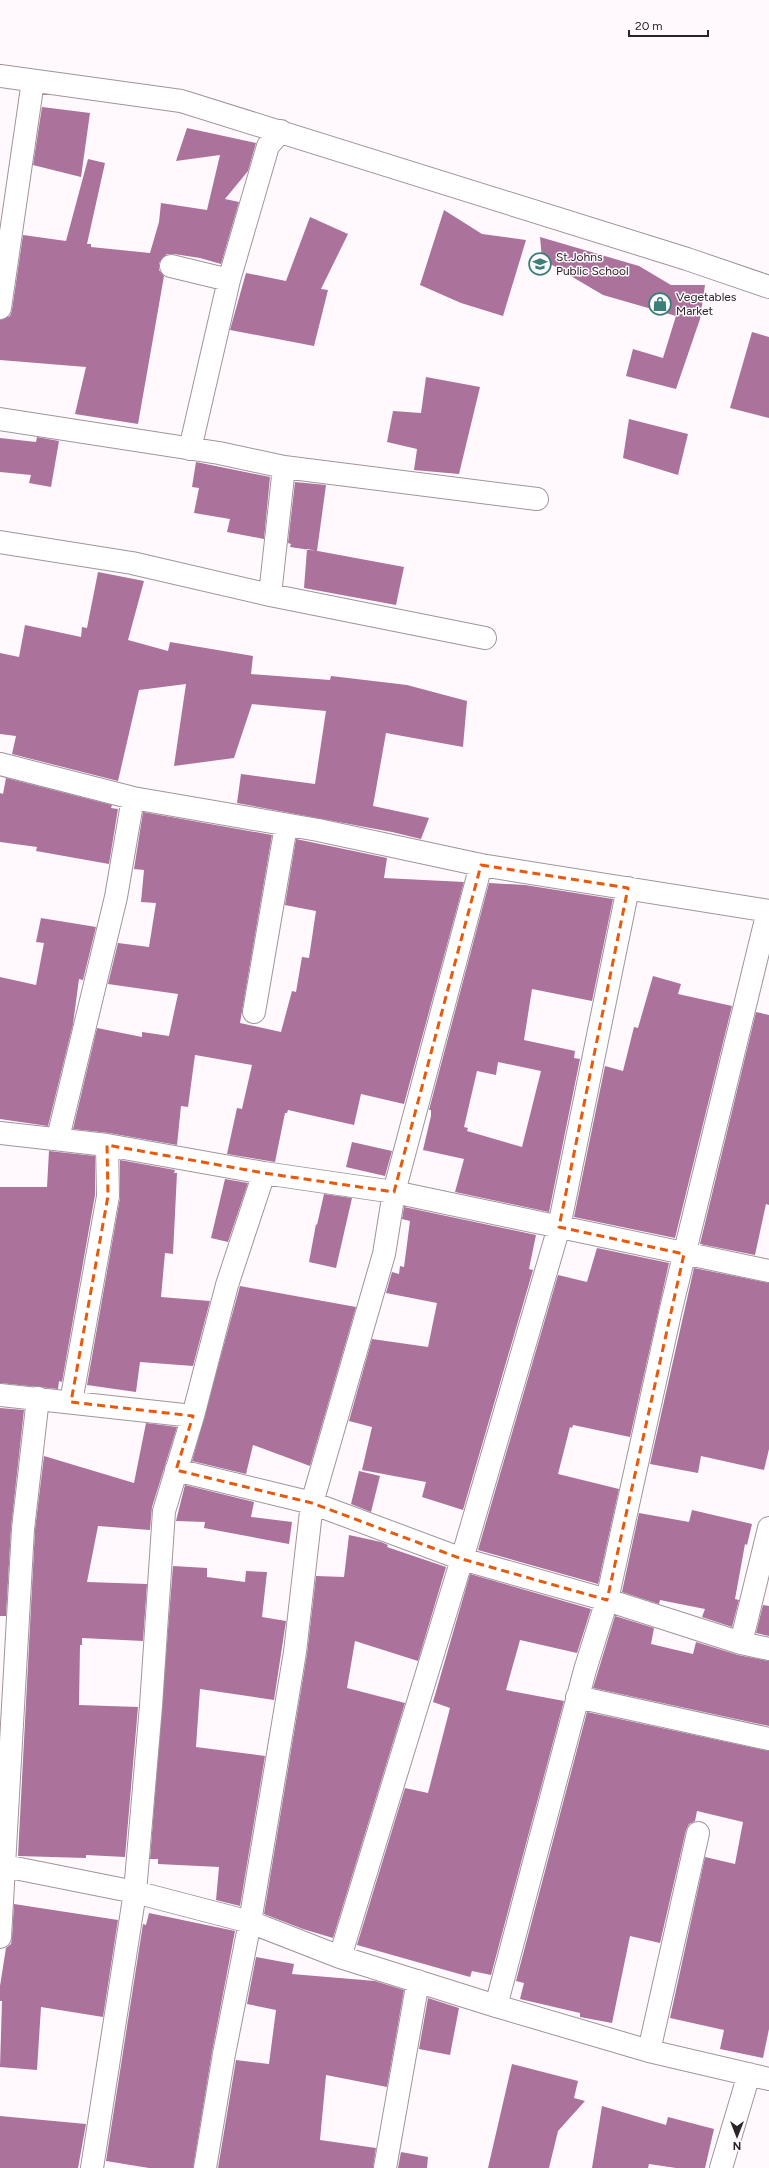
<svg xmlns="http://www.w3.org/2000/svg" width="769" height="2168" font-family="Figtree,sans-serif">
	<style>
		.building { fill: #ab729c; fill-rule: evenodd }
		.lines { fill: none; stroke-linecap: round; stroke-linejoin: round }
		.street-casing { stroke: #a0949c; stroke-width: 24 }
		.street { stroke: #fff; stroke-width: 22 }
		.marked { fill: none; stroke: #e8590c; stroke-width: 3; stroke-dasharray: 8 5; stroke-linejoin: round }
		.labels { text-anchor: middle; dominant-baseline: central; stroke-width: 3; stroke-linejoin: round; paint-order: stroke }
		.poi-label { font-size: 12px; fill: #282427; stroke: #fff9fd; text-anchor: start }
	</style>
	<rect width="100%" height="100%" fill="#fff9fd"/>
	<path class="building" d="M 42,107 L 90,113 L 81,177 L 33,165 Z
		M 187,128 L 256,143 L 248,171 L 225,199 L 239,202 L 221,264 L 200,258 L 174,254 L 167,254 L 159,263 L 159,270 L 164,276 L 138,424 L 75,414 L 86,367 L 0,360 L 0,320 L 10,316 L 12,310 L 23,235 L 66,241 L 88,159 L 105,163 L 87,244 L 91,244 L 91,247 L 150,253 L 159,222 L 161,203 L 207,210 L 220,155 L 176,161 Z
		M 444,210 L 482,234 L 526,240 L 503,316 L 461,303 L 420,285 Z
		M 310,217 L 348,234 L 321,289 L 328,290 L 314,346 L 230,330 L 246,273 L 286,281 Z
		M 540,237 L 639,266 L 671,285 L 705,285 L 700,319 L 676,389 L 626,376 L 633,349 L 663,358 L 676,316 L 603,295 L 542,259 Z
		M 752,332 L 769,337 L 769,418 L 730,408 Z
		M 426,377 L 480,387 L 459,474 L 414,470 L 417,449 L 387,442 L 393,411 L 421,413 Z
		M 629,419 L 688,434 L 678,475 L 623,458 Z
		M 37,437 L 59,441 L 51,487 L 29,483 L 31,475 L 0,472 L 0,438 L 36,442 Z
		M 196,462 L 270,477 L 264,539 L 227,532 L 230,519 L 194,513 L 199,488 L 192,487 Z
		M 295,482 L 326,485 L 317,551 L 290,547 L 291,544 L 288,543 Z
		M 307,549 L 404,567 L 396,605 L 304,588 Z
		M 98,572 L 144,581 L 128,640 L 168,651 L 170,642 L 253,656 L 251,674 L 330,680 L 331,676 L 407,685 L 467,701 L 463,747 L 386,733 L 373,806 L 429,818 L 421,839 L 392,832 L 237,803 L 241,774 L 315,784 L 326,711 L 252,704 L 234,758 L 174,766 L 186,684 L 139,690 L 118,781 L 12,754 L 16,736 L 0,734 L 0,653 L 19,657 L 25,625 L 81,637 L 82,627 L 87,628 Z
		M 6,778 L 112,805 L 111,808 L 118,809 L 109,864 L 36,851 L 37,847 L 0,842 L 0,793 L 3,794 Z
		M 143,812 L 272,835 L 240,1023 L 281,1032 L 292,991 L 296,992 L 302,957 L 309,958 L 316,911 L 285,905 L 296,839 L 387,858 L 384,878 L 464,882 L 404,1104 L 361,1094 L 354,1125 L 288,1110 L 287,1113 L 285,1113 L 275,1162 L 227,1154 L 237,1108 L 242,1109 L 252,1065 L 195,1055 L 188,1107 L 181,1106 L 177,1145 L 109,1133 L 73,1129 L 97,1028 L 142,1037 L 142,1032 L 169,1036 L 178,994 L 108,984 L 118,943 L 149,947 L 156,903 L 141,902 L 144,870 L 134,869 Z
		M 489,883 L 525,885 L 613,899 L 592,1001 L 532,989 L 524,1040 L 575,1051 L 574,1058 L 580,1059 L 549,1212 L 455,1192 L 464,1159 L 423,1150 L 431,1116 L 431,1110 L 429,1110 ZM 498,1062 L 541,1071 L 522,1147 L 467,1131 L 468,1128 L 464,1127 L 477,1071 L 496,1075 Z
		M 41,918 L 96,927 L 83,980 L 79,979 L 73,1024 L 48,1126 L 0,1119 L 0,977 L 36,985 L 44,943 L 36,942 Z
		M 653,976 L 681,984 L 678,994 L 732,1006 L 675,1238 L 574,1217 L 605,1066 L 623,1071 L 634,1027 L 638,1028 Z
		M 756,1012 L 769,1015 L 769,1205 L 766,1204 L 755,1255 L 700,1244 Z
		M 352,1142 L 392,1151 L 385,1176 L 346,1167 Z
		M 49,1151 L 95,1156 L 95,1195 L 62,1382 L 59,1381 L 58,1389 L 0,1383 L 0,1187 L 47,1187 Z
		M 120,1160 L 175,1170 L 174,1173 L 177,1173 L 173,1254 L 165,1253 L 161,1297 L 210,1301 L 193,1366 L 140,1362 L 136,1392 L 87,1385 L 120,1198 Z
		M 225,1179 L 248,1183 L 228,1242 L 211,1238 Z
		M 324,1194 L 352,1198 L 336,1268 L 309,1262 L 316,1224 L 317,1225 Z
		M 404,1207 L 536,1235 L 529,1269 L 533,1270 L 463,1510 L 422,1497 L 426,1482 L 362,1470 L 372,1427 L 349,1421 L 372,1339 L 428,1347 L 437,1303 L 386,1293 L 392,1272 L 399,1274 L 400,1266 L 404,1267 L 410,1221 L 402,1219 Z
		M 597,1248 L 669,1263 L 630,1437 L 573,1425 L 572,1428 L 570,1427 L 558,1474 L 619,1489 L 598,1584 L 478,1550 L 558,1275 L 587,1282 Z
		M 694,1268 L 769,1283 L 769,1449 L 764,1470 L 701,1456 L 698,1473 L 650,1464 Z
		M 240,1286 L 356,1307 L 310,1466 L 253,1445 L 246,1474 L 192,1461 Z
		M 0,1408 L 24,1410 L 11,1528 L 6,1616 L 0,1616 Z
		M 146,1423 L 177,1427 L 152,1507 L 150,1530 L 98,1526 L 87,1582 L 147,1584 L 143,1641 L 82,1638 L 82,1645 L 80,1645 L 79,1705 L 138,1707 L 125,1857 L 86,1855 L 86,1858 L 18,1856 L 35,1530 L 44,1456 L 134,1483 Z
		M 359,1471 L 380,1476 L 371,1512 L 351,1504 Z
		M 185,1485 L 254,1502 L 251,1517 L 292,1522 L 289,1544 L 204,1528 L 205,1522 L 176,1521 Z
		M 692,1510 L 752,1524 L 747,1545 L 745,1544 L 735,1599 L 739,1600 L 732,1627 L 702,1617 L 705,1609 L 660,1600 L 659,1604 L 622,1592 L 639,1513 L 689,1522 Z
		M 349,1535 L 381,1542 L 388,1545 L 387,1547 L 446,1567 L 418,1661 L 355,1641 L 347,1688 L 405,1703 L 333,1938 L 303,1929 L 264,1914 L 307,1654 L 316,1576 L 344,1577 Z
		M 173,1566 L 207,1568 L 207,1577 L 245,1582 L 246,1571 L 267,1572 L 262,1617 L 286,1621 L 274,1700 L 200,1689 L 196,1747 L 265,1756 L 240,1906 L 216,1900 L 219,1867 L 158,1864 L 158,1859 L 150,1859 Z
		M 470,1574 L 591,1609 L 577,1653 L 520,1640 L 506,1690 L 564,1701 L 491,1975 L 472,1971 L 470,1977 L 357,1945 L 405,1788 L 428,1793 L 450,1708 L 433,1702 Z
		M 763,1605 L 769,1606 L 769,1636 L 756,1633 Z
		M 615,1616 L 654,1628 L 651,1644 L 693,1654 L 696,1642 L 738,1655 L 769,1661 L 769,1726 L 593,1688 Z
		M 587,1712 L 769,1751 L 769,2029 L 763,2058 L 720,2049 L 724,2030 L 670,2018 L 705,1857 L 735,1864 L 743,1822 L 697,1811 L 695,1821 L 689,1824 L 686,1830 L 660,1943 L 630,1936 L 612,2023 L 580,2017 L 580,2013 L 520,1999 L 524,1983 L 516,1981 Z
		M 14,1904 L 118,1920 L 103,2017 L 41,2007 L 37,2070 L 0,2067 L 2,2001 L 0,2001 L 0,1986 L 6,1948 L 11,1944 L 12,1938 Z
		M 149,1913 L 235,1931 L 212,2052 L 193,2168 L 149,2168 L 106,2161 L 143,1924 L 146,1925 Z
		M 256,1957 L 294,1964 L 292,1974 L 375,1981 L 404,1990 L 387,2087 L 326,2075 L 320,2140 L 376,2148 L 373,2168 L 218,2168 L 236,2060 L 269,2064 L 276,2010 L 247,2004 Z
		M 428,1998 L 459,2008 L 450,2055 L 419,2049 Z
		M 512,2064 L 578,2081 L 574,2098 L 585,2101 L 558,2131 L 549,2168 L 488,2168 Z
		M 602,2106 L 666,2125 L 668,2117 L 714,2129 L 705,2168 L 676,2168 L 649,2164 L 648,2168 L 592,2168 Z
		M 0,2116 L 86,2124 L 78,2168 L 0,2168 Z
		M 401,2152 L 428,2157 L 427,2168 L 398,2168 Z"/>
	<g class="lines">
		<g class="street-casing">
			<path id="street" d="M 0,76 L 181,101 L 687,259 L 769,287
				M 171,266 L 229,280
				M 0,308 L 33,81
				M 0,419 L 219,453 L 284,467 L 270,595 L 132,563 L 0,542
				M 190,449 L 229,280 L 268,146 L 281,131
				M 284,467 L 537,499
				M 270,595 L 485,638
				M 0,764 L 133,798 L 318,830 L 481,865 L 769,911
				M 254,1012 L 286,826
				M 0,1133 L 107,1145 L 264,1173 L 394,1192 L 769,1271
				M 58,1138 L 116,897 L 133,798
				M 0,1395 L 193,1416 L 227,1285 L 264,1173
				M 71,1402 L 108,1196 L 107,1145
				M 176,1470 L 312,1503 L 462,1559 L 607,1600 L 741,1643 L 769,1649
				M 741,1643 L 769,1528
				M 577,1697 L 769,1739
				M 0,1865 L 135,1892 L 250,1922 L 340,1957 L 496,2006 L 649,2051 L 769,2079
				M 0,1937 L 23,1529 L 38,1398
				M 340,1957 L 462,1559 L 559,1227 L 628,888
				M 496,2006 L 585,1670 L 607,1600 L 671,1309 L 768,911
				M 649,2051 L 698,1833
				M 92,2168 L 135,1892 L 151,1706 L 164,1511 L 193,1416
				M 205,2168 L 224,2054 L 250,1922 L 295,1652 L 312,1503 L 384,1254 L 394,1192 L 481,865
				M 385,2168 L 418,1981
				M 721,2168 L 749,2074"/>
		</g>
		<use href="#street" class="street"/>
	</g>
	<path class="marked" d="M 481,865 L 628,888 L 559,1227 L 684,1254 L 607,1600 L 462,1559 L 312,1503 L 176,1470 L 193,1416 L 71,1402 L 108,1196 L 107,1145 L 264,1173 L 394,1192 Z"/>
	<defs>
		<g id="school-ring" transform="scale(1.15)"><circle r="9.5" fill="#fff9fd" stroke="#398079" stroke-width="1.5"/><path d="M0-5L7-2L0 1L-7-2ZM-4 1L0 2.5L4 1V4Q0 6-4 4Z" fill="#398079"/></g>
		<g id="shop-ring" transform="scale(1.15)"><circle r="9.5" fill="#fff9fd" stroke="#398079" stroke-width="1.5"/><path d="M-5-2.5h2.3a2.7 3.5 0 0 1 5.4 0H5L5.5 6h-11ZM-1.5-2.5h3a1.5 2.3 0 0 0-3 0Z" fill="#398079"/></g>
	</defs>
	<g fill-rule="evenodd">
		<use href="#school-ring" x="540" y="264"/>
		<use href="#shop-ring" x="660" y="304"/>
	</g>
	<g class="labels">
		<g class="poi-label">
			<text x="556" y="257">St.Johns<tspan x="556" dy="14">Public School</tspan></text>
			<text x="676" y="297">Vegetables<tspan x="676" dy="14">Market</tspan></text>
		</g>
	</g>
	<g transform="translate(737 2136) rotate(180)" stroke="#fff9fd" stroke-width="3" paint-order="stroke">
	<path d="M0-3L7 15L0 10L-7 15Z" fill="#282427"/>
	<text y="-6" font-size="11" font-weight="bold" text-anchor="middle" fill="#282427">N</text>
	</g>
	<path d="M629 30v6h79v-6" fill="none" stroke="#282427" stroke-width="2"/>
	<text x="635" y="30" font-size="12" fill="#282427" stroke="#fff9fd" stroke-width="3" paint-order="stroke">20 m</text>
</svg>
